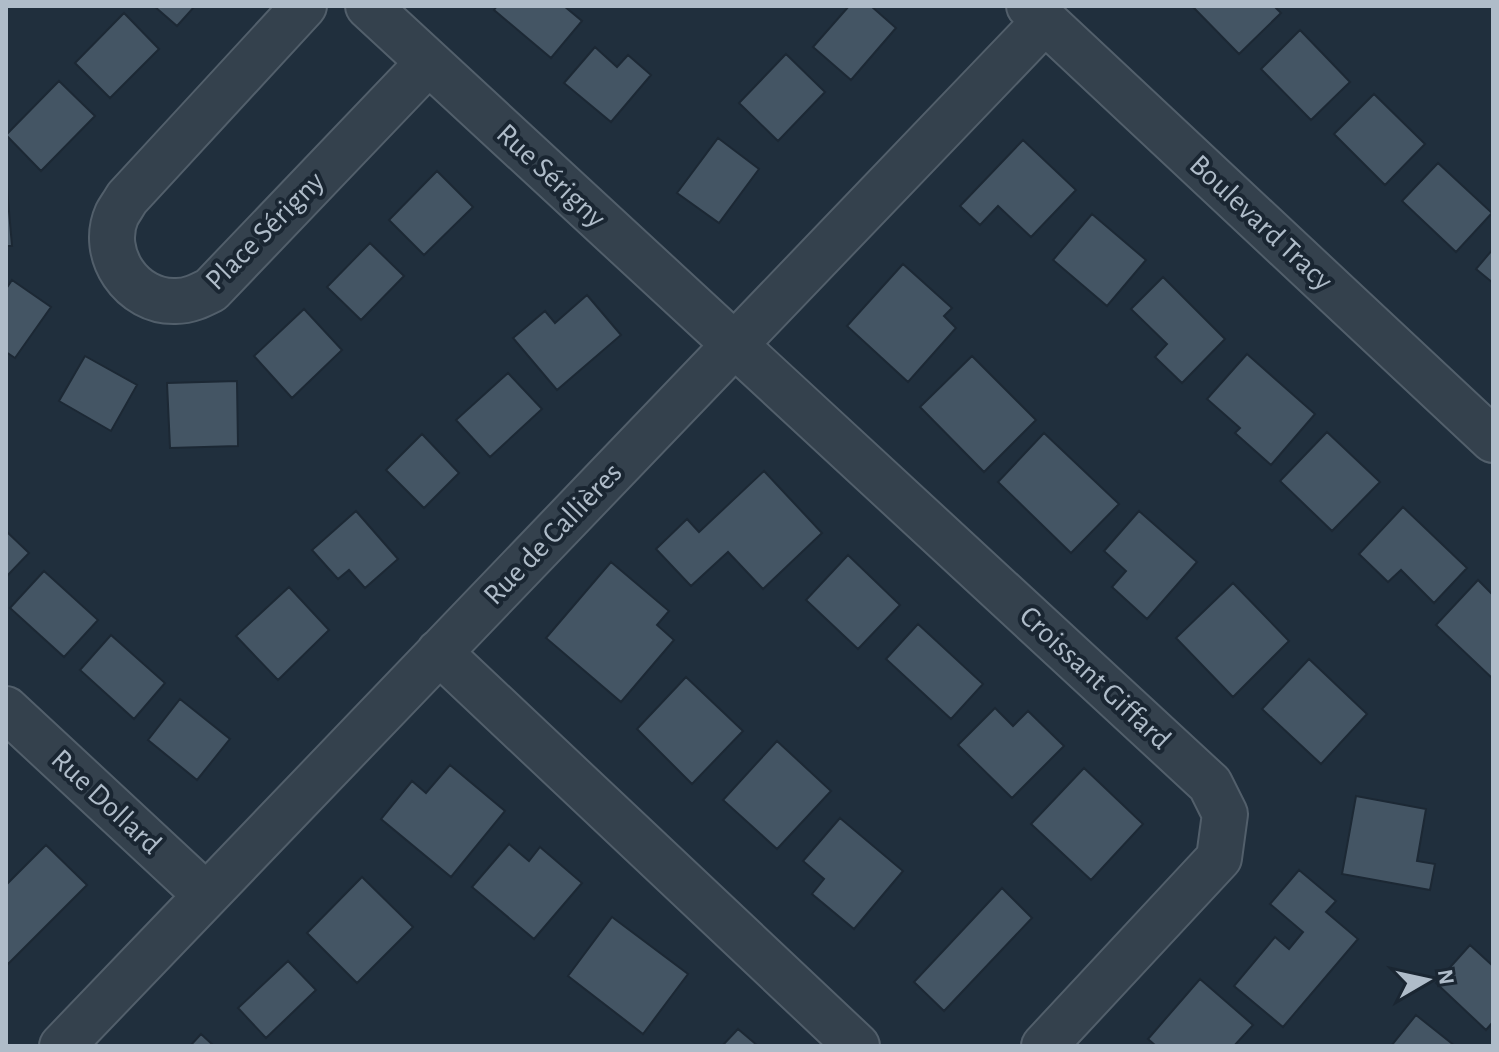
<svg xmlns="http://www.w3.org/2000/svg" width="1499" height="1052" font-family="'Alegreya Sans',sans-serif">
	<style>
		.building { fill: #445564; stroke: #1c2834; stroke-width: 2 }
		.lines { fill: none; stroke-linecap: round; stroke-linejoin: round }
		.minor-casing { stroke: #525f6b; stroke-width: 48 }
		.minor { stroke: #34414d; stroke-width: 44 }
		.labels { text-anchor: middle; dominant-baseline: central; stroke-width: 8; stroke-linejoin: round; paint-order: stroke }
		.street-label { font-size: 30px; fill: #afbcc9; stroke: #1a2632 }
	</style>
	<rect width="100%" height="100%" fill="#202f3d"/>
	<path class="building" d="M 154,6 L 195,6 L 177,26 Z
		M 497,6 L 564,6 L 582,21 L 551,58 L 494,10 Z
		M 849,6 L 871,6 L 896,28 L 851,80 L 813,47 Z
		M 1192,6 L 1274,6 L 1281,13 L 1239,54 Z
		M 124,13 L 159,49 L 110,98 L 75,63 Z
		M 1300,30 L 1350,82 L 1311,120 L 1261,69 Z
		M 595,47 L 617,67 L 628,55 L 651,75 L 611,122 L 564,83 Z
		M 786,54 L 825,92 L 778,141 L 739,103 Z
		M 59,81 L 95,116 L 41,171 L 6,135 Z
		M 1374,94 L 1425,144 L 1385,185 L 1334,134 Z
		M 718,138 L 759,169 L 719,223 L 677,193 Z
		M 1023,140 L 1076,190 L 1031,237 L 998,206 L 980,225 L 960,206 Z
		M 1438,163 L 1492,213 L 1456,252 L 1402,201 Z
		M 437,171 L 473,207 L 424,255 L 389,220 Z
		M 6,177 L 12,246 L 6,246 Z
		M 1092,214 L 1146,260 L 1107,306 L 1053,260 Z
		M 370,243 L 404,276 L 361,320 L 327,287 Z
		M 1493,249 L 1493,283 L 1476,269 Z
		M 903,264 L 952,308 L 944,316 L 956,328 L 908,382 L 847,326 Z
		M 1163,277 L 1225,339 L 1182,383 L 1155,357 L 1167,344 L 1131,309 Z
		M 12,280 L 51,307 L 15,358 L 6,352 L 6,289 Z
		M 587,295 L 621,335 L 557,390 L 513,338 L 545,311 L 555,323 Z
		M 304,309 L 342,350 L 292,398 L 254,356 Z
		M 1247,354 L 1315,414 L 1271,465 L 1235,433 L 1240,428 L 1207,399 Z
		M 85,356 L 137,385 L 111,431 L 59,401 Z
		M 972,356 L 1036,420 L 984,472 L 920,407 Z
		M 508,373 L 542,409 L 490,457 L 456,420 Z
		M 237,381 L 238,446 L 170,448 L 167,383 Z
		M 1327,432 L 1380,482 L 1332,531 L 1280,481 Z
		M 1044,433 L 1119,504 L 1071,553 L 998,482 Z
		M 422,434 L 459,473 L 424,508 L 386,470 Z
		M 764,471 L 822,533 L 763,589 L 728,552 L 691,586 L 656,549 L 687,519 L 699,532 Z
		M 1403,507 L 1467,568 L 1434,603 L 1401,570 L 1388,582 L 1359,554 Z
		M 356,511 L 398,559 L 365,588 L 349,570 L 338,579 L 312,550 Z
		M 1139,511 L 1197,562 L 1147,619 L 1112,587 L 1126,571 L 1104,551 Z
		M 6,531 L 29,553 L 6,577 Z
		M 848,555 L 900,605 L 858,649 L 806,600 Z
		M 611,562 L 669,611 L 657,625 L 674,640 L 621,702 L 546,638 Z
		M 44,571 L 98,620 L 64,657 L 10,608 Z
		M 1478,580 L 1493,595 L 1493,679 L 1436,625 Z
		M 1233,583 L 1289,641 L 1233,697 L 1176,638 Z
		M 289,587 L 329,630 L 278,680 L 236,636 Z
		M 918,624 L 983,684 L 951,719 L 886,659 Z
		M 111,635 L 165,683 L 134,719 L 80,670 Z
		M 1309,659 L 1367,714 L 1321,764 L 1262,709 Z
		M 686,677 L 743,731 L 692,784 L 637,729 Z
		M 180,699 L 230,739 L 197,780 L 148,740 Z
		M 995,708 L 1013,726 L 1028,711 L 1064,746 L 1012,798 L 958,745 Z
		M 777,741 L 831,791 L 777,849 L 723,800 Z
		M 450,765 L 505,811 L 451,877 L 381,819 L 412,781 L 426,793 Z
		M 1084,768 L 1143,824 L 1091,880 L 1031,824 Z
		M 1356,796 L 1426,809 L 1417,861 L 1435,864 L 1430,890 L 1342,874 Z
		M 840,818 L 903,871 L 854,929 L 812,894 L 824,879 L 803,861 Z
		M 509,844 L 529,861 L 540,847 L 582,883 L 534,939 L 472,887 Z
		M 46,845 L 87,885 L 8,964 L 6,962 L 6,885 Z
		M 1299,870 L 1336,901 L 1326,912 L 1358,939 L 1283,1027 L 1234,986 L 1275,937 L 1289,949 L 1303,932 L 1270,904 Z
		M 362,877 L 413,927 L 357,983 L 307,933 Z
		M 1002,888 L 1032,918 L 944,1011 L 914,982 Z
		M 612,917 L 688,974 L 643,1034 L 568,976 Z
		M 1470,945 L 1493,966 L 1493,1022 L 1486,1030 L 1436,983 Z
		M 288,961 L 316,990 L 266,1038 L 238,1008 Z
		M 1200,979 L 1253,1025 L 1234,1046 L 1156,1046 L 1148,1039 Z
		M 1416,1015 L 1455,1046 L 1391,1046 Z
		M 738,1029 L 758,1046 L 722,1046 Z
		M 201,1034 L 214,1046 L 190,1046 Z"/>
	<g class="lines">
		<g class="minor-casing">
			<path id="minor" d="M 304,6 L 127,198 C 124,203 120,209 117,214 C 99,254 132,303 176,301 C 189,301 199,296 211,290 L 428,63
				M 368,6 L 1210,784 L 1225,814 L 1219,858 L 1044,1046
				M 1029,6 L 1493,440
				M 439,652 L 857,1046
				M 6,709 L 206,895
				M 62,1046 L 1045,21"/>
		</g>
		<use href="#minor" class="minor"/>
	</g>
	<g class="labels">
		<g class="street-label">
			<text transform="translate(551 176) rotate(43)">Rue Sérigny</text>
			<text transform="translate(1261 223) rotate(43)">Boulevard Tracy</text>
			<text transform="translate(265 231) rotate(-45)">Place Sérigny</text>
			<text transform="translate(553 534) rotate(-46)">Rue de Callières</text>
			<text transform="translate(1095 678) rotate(43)">Croissant Giffard</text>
			<text transform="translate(106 802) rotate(43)">Rue Dollard</text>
		</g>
	</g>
	<rect width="1499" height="1052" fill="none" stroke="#afbcc9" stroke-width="16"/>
	<g transform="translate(1427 980) rotate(81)" stroke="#1a2632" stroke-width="6" paint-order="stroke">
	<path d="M0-6L14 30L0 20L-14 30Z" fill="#afbcc9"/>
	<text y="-12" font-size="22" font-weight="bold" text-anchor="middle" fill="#afbcc9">N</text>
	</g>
</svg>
